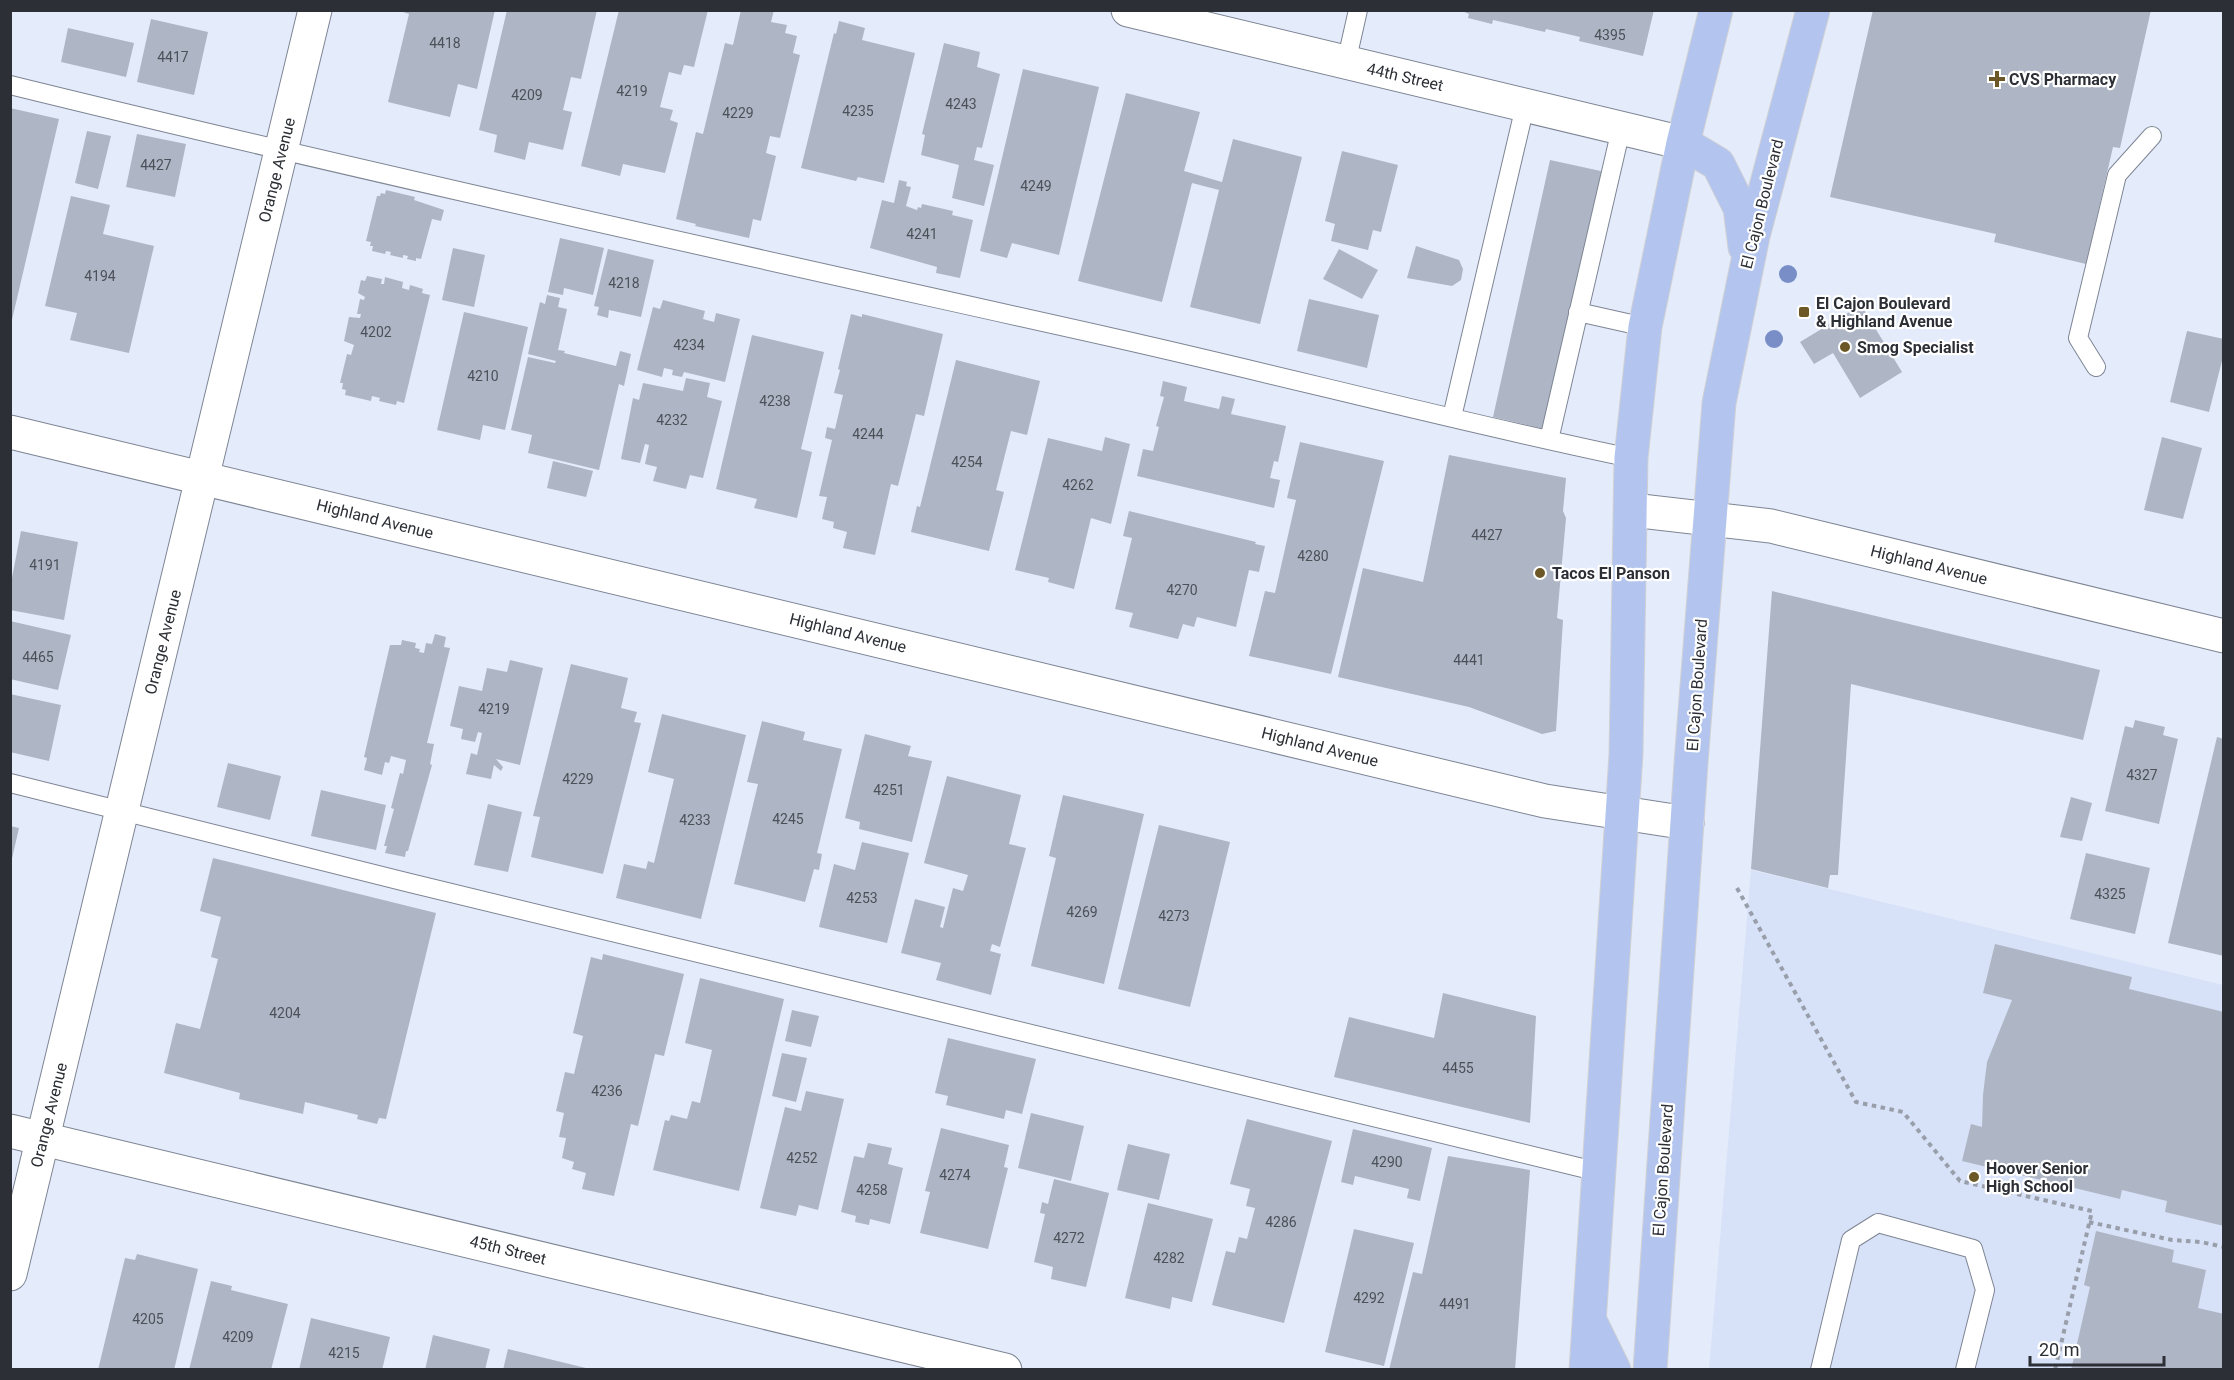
<svg xmlns="http://www.w3.org/2000/svg" width="2234" height="1380" font-family="Roboto,sans-serif">
	<style>
		.built { fill: #d7e1f7 }
		.building { fill: #aeb6c5 }
		.lines { fill: none; stroke-linecap: round; stroke-linejoin: round }
		.lane-casing { stroke: #7e8593; stroke-width: 20 }
		.street-casing { stroke: #7e8593; stroke-width: 35 }
		.secondary-casing { stroke: #7e8593; stroke-width: 35 }
		.primary-casing { stroke: #d1d1d3; stroke-width: 35 }
		.path { stroke: #989eaa; stroke-width: 4; stroke-dasharray: 4.5 4.5; stroke-linecap: butt }
		.lane { stroke: #fff; stroke-width: 18 }
		.street { stroke: #fff; stroke-width: 33 }
		.secondary { stroke: #fff; stroke-width: 33 }
		.primary { stroke: #b3c5ee; stroke-width: 33 }
		.tree { fill: #798ec7 }
		.poi-dot { fill: #6c5726; stroke: #fff; stroke-width: 2 }
		.labels { text-anchor: middle; dominant-baseline: central; stroke-width: 4.5; stroke-linejoin: round; paint-order: stroke }
		.number-label { font-size: 14px; fill: #4c5159 }
		.street-label { font-size: 16px; fill: #2c2f35; stroke: #fff }
		.poi-label { font-size: 16px; font-weight: bold; fill: #2c2f35; stroke: #fff; text-anchor: start }
	</style>
	<rect width="100%" height="100%" fill="#e4ecfc"/>
	<path class="built" d="M 1751,870 L 2223,985 L 2223,1369 L 1709,1370 Z"/>
	<path class="building" d="M 403,10 L 495,10 L 477,89 L 458,84 L 450,117 L 388,102 L 409,14 L 403,12 Z
		M 507,10 L 597,10 L 581,79 L 571,77 L 563,110 L 572,112 L 563,150 L 529,142 L 525,160 L 494,152 L 497,135 L 479,130 Z
		M 619,10 L 708,10 L 694,67 L 684,65 L 681,75 L 669,72 L 660,107 L 673,110 L 670,120 L 678,123 L 665,173 L 623,164 L 620,176 L 581,166 Z
		M 741,10 L 774,10 L 771,22 L 787,25 L 785,33 L 797,36 L 793,53 L 800,55 L 780,138 L 770,136 L 766,153 L 776,156 L 761,221 L 753,219 L 749,238 L 695,226 L 696,224 L 676,219 L 696,132 L 703,134 L 725,43 L 733,45 Z
		M 1460,10 L 1654,10 L 1643,56 L 1579,41 L 1580,37 L 1546,29 L 1545,32 L 1493,20 L 1492,24 L 1468,18 L 1469,14 Z
		M 1873,10 L 2151,10 L 2120,148 L 2113,147 L 2086,264 L 1994,242 L 1996,234 L 1830,197 Z
		M 151,19 L 208,32 L 194,95 L 137,82 Z
		M 839,21 L 865,28 L 862,40 L 915,53 L 884,183 L 858,177 L 856,181 L 801,168 L 834,33 L 836,34 Z
		M 68,28 L 134,43 L 126,77 L 61,62 Z
		M 944,43 L 980,52 L 977,67 L 1000,74 L 982,148 L 977,147 L 974,160 L 994,165 L 984,206 L 952,198 L 959,165 L 921,155 L 925,135 L 922,134 Z
		M 1023,69 L 1099,87 L 1059,255 L 1012,243 L 1007,258 L 980,251 Z
		M 1126,93 L 1200,112 L 1184,171 L 1222,182 L 1233,139 L 1302,157 L 1260,324 L 1190,307 L 1219,190 L 1192,183 L 1162,302 L 1078,281 Z
		M 10,108 L 59,119 L 11,324 L 10,324 Z
		M 87,131 L 111,136 L 98,189 L 75,183 Z
		M 137,134 L 186,144 L 175,197 L 126,187 Z
		M 1342,151 L 1398,165 L 1381,232 L 1373,230 L 1368,250 L 1331,241 L 1335,224 L 1325,221 Z
		M 1550,160 L 1610,173 L 1553,431 L 1493,417 Z
		M 899,180 L 907,182 L 906,186 L 911,187 L 906,206 L 917,210 L 918,207 L 921,208 L 922,204 L 953,211 L 952,215 L 973,220 L 960,278 L 936,273 L 937,267 L 870,248 L 882,200 L 894,203 Z
		M 386,190 L 415,197 L 414,200 L 444,210 L 441,221 L 432,219 L 421,259 L 416,258 L 416,261 L 407,259 L 408,256 L 403,255 L 403,258 L 390,255 L 391,252 L 386,251 L 385,254 L 372,251 L 373,246 L 370,246 L 371,242 L 366,241 L 377,196 L 380,196 L 381,193 L 385,194 Z
		M 71,196 L 110,205 L 103,234 L 154,246 L 129,353 L 70,340 L 77,313 L 45,306 Z
		M 560,238 L 604,248 L 593,295 L 564,288 L 563,295 L 548,292 Z
		M 1416,246 L 1459,260 L 1463,269 L 1461,280 L 1452,286 L 1407,278 Z
		M 453,248 L 485,255 L 474,307 L 442,300 Z
		M 608,249 L 654,260 L 641,317 L 609,310 L 608,318 L 597,315 L 599,307 L 594,306 Z
		M 1339,249 L 1378,270 L 1362,299 L 1323,279 Z
		M 367,276 L 382,279 L 381,284 L 384,284 L 385,277 L 403,282 L 402,288 L 409,290 L 410,285 L 423,289 L 422,293 L 430,295 L 404,403 L 397,401 L 396,405 L 379,401 L 380,398 L 372,396 L 371,401 L 345,395 L 346,390 L 342,389 L 343,383 L 340,383 L 347,354 L 351,355 L 354,345 L 344,341 L 349,317 L 360,318 L 361,314 L 357,314 L 360,299 L 364,300 L 365,297 L 358,293 L 361,280 L 365,281 Z
		M 547,295 L 560,298 L 558,307 L 567,309 L 558,350 L 565,351 L 564,353 L 616,366 L 620,351 L 631,354 L 624,386 L 619,384 L 599,470 L 528,453 L 532,435 L 511,430 L 528,357 L 555,363 L 556,361 L 528,354 L 540,302 L 545,304 Z
		M 1309,299 L 1379,315 L 1367,368 L 1297,351 Z
		M 663,300 L 705,311 L 703,319 L 714,322 L 716,313 L 740,319 L 725,382 L 684,372 L 682,377 L 672,375 L 673,370 L 664,368 L 662,377 L 637,370 L 653,307 L 660,309 Z
		M 1861,305 L 1902,372 L 1860,398 L 1833,353 L 1814,364 L 1800,342 Z
		M 464,312 L 528,327 L 505,430 L 483,425 L 480,440 L 437,430 Z
		M 851,314 L 862,317 L 862,314 L 943,334 L 924,416 L 916,414 L 898,486 L 891,484 L 875,555 L 843,548 L 847,532 L 833,528 L 834,522 L 822,519 L 827,497 L 819,496 L 832,440 L 825,438 L 827,427 L 835,429 L 843,395 L 834,393 L 840,370 L 838,369 Z
		M 2187,331 L 2224,339 L 2224,353 L 2209,412 L 2170,402 Z
		M 752,335 L 824,352 L 801,449 L 812,452 L 797,518 L 754,508 L 757,499 L 716,489 Z
		M 956,360 L 1040,381 L 1027,435 L 1011,431 L 996,490 L 1004,492 L 989,551 L 911,532 L 917,506 L 920,507 Z
		M 686,378 L 710,383 L 707,397 L 722,401 L 703,478 L 690,475 L 686,489 L 653,481 L 657,467 L 645,464 L 649,445 L 645,444 L 640,463 L 621,459 L 633,398 L 639,400 L 643,383 L 683,391 Z
		M 1163,381 L 1187,387 L 1184,401 L 1219,409 L 1222,396 L 1235,399 L 1231,414 L 1286,426 L 1278,462 L 1274,461 L 1270,478 L 1280,480 L 1274,508 L 1137,476 L 1143,449 L 1153,451 L 1159,427 L 1156,426 L 1164,397 L 1160,396 Z
		M 1105,437 L 1130,444 L 1111,524 L 1091,518 L 1074,589 L 1048,582 L 1049,578 L 1015,570 L 1048,438 L 1102,451 Z
		M 2162,437 L 2202,448 L 2183,519 L 2144,510 Z
		M 1300,442 L 1384,461 L 1331,674 L 1249,656 L 1265,591 L 1275,593 L 1296,500 L 1287,498 Z
		M 1449,455 L 1566,478 L 1563,511 L 1566,518 L 1557,618 L 1563,620 L 1556,731 L 1542,734 L 1469,707 L 1338,677 L 1363,568 L 1423,582 Z
		M 553,461 L 593,471 L 586,497 L 547,488 Z
		M 1129,511 L 1256,542 L 1255,544 L 1265,546 L 1259,572 L 1249,570 L 1236,627 L 1197,617 L 1194,627 L 1183,624 L 1178,639 L 1129,627 L 1133,613 L 1115,609 L 1132,538 L 1123,536 Z
		M 21,531 L 78,542 L 64,620 L 10,610 L 10,588 Z
		M 1772,591 L 2100,670 L 2083,740 L 1851,684 L 1838,875 L 1830,875 L 1828,888 L 1751,869 Z
		M 10,621 L 71,635 L 58,690 L 10,679 Z
		M 435,634 L 446,637 L 444,647 L 450,648 L 427,743 L 434,744 L 430,764 L 432,765 L 408,851 L 406,851 L 405,857 L 385,853 L 387,846 L 384,846 L 394,809 L 391,808 L 400,773 L 403,774 L 406,760 L 391,756 L 389,763 L 385,762 L 382,775 L 364,770 L 367,758 L 364,757 L 390,645 L 401,645 L 402,640 L 416,643 L 415,648 L 420,649 L 419,652 L 424,653 L 426,643 L 432,644 Z
		M 510,660 L 543,668 L 520,765 L 496,759 L 503,767 L 501,771 L 494,765 L 491,779 L 466,774 L 471,753 L 477,755 L 482,733 L 478,732 L 475,742 L 461,739 L 463,729 L 450,726 L 459,686 L 482,691 L 487,668 L 507,672 Z
		M 571,664 L 628,678 L 621,708 L 637,712 L 634,722 L 641,723 L 603,874 L 531,857 L 540,817 L 533,816 Z
		M 10,694 L 61,705 L 49,761 L 10,752 Z
		M 662,714 L 746,735 L 701,919 L 616,898 L 624,864 L 646,869 L 648,861 L 654,863 L 674,779 L 648,772 Z
		M 2135,720 L 2165,727 L 2163,735 L 2178,739 L 2159,824 L 2105,811 L 2125,726 L 2133,728 Z
		M 762,721 L 805,732 L 803,740 L 842,749 L 817,853 L 822,854 L 819,870 L 814,869 L 805,902 L 734,884 L 758,784 L 747,782 Z
		M 865,734 L 911,746 L 908,756 L 932,761 L 912,842 L 859,829 L 860,822 L 845,818 Z
		M 2217,737 L 2224,739 L 2224,956 L 2168,943 Z
		M 228,763 L 281,776 L 270,820 L 217,807 Z
		M 947,776 L 1021,795 L 1009,844 L 1026,848 L 1000,947 L 992,944 L 990,951 L 1001,954 L 991,995 L 936,980 L 941,963 L 901,953 L 915,899 L 945,907 L 940,927 L 943,928 L 953,888 L 963,891 L 968,875 L 924,863 Z
		M 321,790 L 386,805 L 376,850 L 311,836 Z
		M 1063,795 L 1144,814 L 1104,984 L 1031,966 L 1056,858 L 1049,856 Z
		M 2071,797 L 2092,803 L 2082,841 L 2060,837 Z
		M 488,804 L 522,812 L 508,872 L 474,865 Z
		M 1159,825 L 1230,842 L 1190,1007 L 1118,989 Z
		M 10,826 L 19,828 L 11,863 L 10,863 Z
		M 862,842 L 909,853 L 887,943 L 819,927 L 834,864 L 855,870 Z
		M 2086,853 L 2150,868 L 2135,934 L 2070,919 Z
		M 213,858 L 436,913 L 386,1119 L 379,1118 L 377,1124 L 357,1119 L 358,1115 L 305,1102 L 303,1114 L 239,1099 L 240,1093 L 164,1073 L 176,1023 L 200,1029 L 218,959 L 211,957 L 221,917 L 200,911 Z
		M 1995,944 L 2132,977 L 2129,989 L 2224,1012 L 2224,1226 L 2165,1212 L 2167,1201 L 2122,1190 L 2120,1199 L 1962,1161 L 1971,1124 L 1982,1127 L 1983,1095 L 1987,1062 L 2012,1000 L 1983,993 Z
		M 603,954 L 684,974 L 664,1056 L 655,1054 L 638,1126 L 631,1124 L 614,1196 L 582,1189 L 586,1173 L 572,1169 L 574,1162 L 562,1158 L 566,1138 L 559,1137 L 564,1113 L 556,1111 L 565,1072 L 574,1074 L 583,1036 L 573,1033 L 591,957 L 602,960 Z
		M 700,978 L 784,999 L 739,1191 L 653,1170 L 665,1120 L 669,1121 L 671,1115 L 687,1119 L 692,1101 L 700,1103 L 712,1050 L 685,1043 Z
		M 1443,993 L 1536,1016 L 1530,1123 L 1334,1077 L 1349,1017 L 1434,1038 Z
		M 792,1010 L 819,1016 L 811,1047 L 785,1041 Z
		M 948,1038 L 1036,1059 L 1022,1114 L 1006,1110 L 1004,1119 L 946,1105 L 948,1096 L 935,1093 Z
		M 782,1053 L 807,1058 L 796,1102 L 772,1096 Z
		M 806,1091 L 844,1099 L 818,1210 L 799,1205 L 796,1216 L 760,1208 L 785,1107 L 801,1111 Z
		M 1031,1113 L 1084,1126 L 1071,1181 L 1018,1168 Z
		M 1247,1119 L 1332,1141 L 1284,1323 L 1212,1305 L 1226,1251 L 1235,1253 L 1239,1237 L 1247,1239 L 1255,1208 L 1246,1206 L 1250,1189 L 1230,1184 Z
		M 941,1128 L 1009,1145 L 1004,1167 L 1008,1168 L 988,1249 L 920,1233 L 930,1192 L 925,1191 Z
		M 1353,1129 L 1432,1148 L 1420,1201 L 1407,1198 L 1409,1189 L 1355,1176 L 1353,1185 L 1341,1182 Z
		M 868,1143 L 892,1148 L 888,1164 L 903,1168 L 890,1224 L 870,1219 L 869,1225 L 855,1222 L 856,1216 L 841,1212 L 854,1156 L 864,1158 Z
		M 1128,1144 L 1170,1154 L 1159,1200 L 1117,1190 Z
		M 1448,1156 L 1530,1170 L 1515,1370 L 1389,1370 L 1413,1272 L 1422,1274 Z
		M 1054,1179 L 1109,1193 L 1086,1287 L 1051,1279 L 1053,1267 L 1034,1262 L 1045,1214 L 1040,1213 L 1042,1202 L 1048,1204 Z
		M 1148,1203 L 1213,1219 L 1192,1302 L 1172,1297 L 1170,1309 L 1125,1298 Z
		M 1354,1229 L 1414,1243 L 1384,1366 L 1325,1352 Z
		M 2096,1231 L 2174,1250 L 2172,1262 L 2206,1270 L 2198,1308 L 2224,1314 L 2224,1370 L 2071,1370 L 2090,1287 L 2084,1285 Z
		M 137,1254 L 198,1269 L 174,1370 L 98,1370 L 125,1258 L 135,1260 Z
		M 211,1281 L 232,1286 L 231,1290 L 288,1304 L 271,1370 L 189,1370 Z
		M 311,1318 L 390,1337 L 382,1370 L 299,1370 Z
		M 433,1335 L 490,1349 L 485,1370 L 425,1370 Z
		M 508,1349 L 590,1369 L 590,1370 L 503,1370 Z"/>
	<g class="lines">
		<g class="lane-casing">
			<path id="lane" d="M 1346,63 L 1358,10
				M 10,85 C 376,175 743,255 1110,337 C 1284,376 1457,422 1631,458
				M 1578,312 L 1645,327
				M 2096,367 L 2078,338 L 2117,175 L 2152,136
				M 1452,417 L 1525,106
				M 1549,440 L 1621,129
				M 10,783 L 410,883 L 1599,1172
				M 1820,1370 L 1851,1240 L 1878,1223 L 1973,1249 L 1985,1290 L 1965,1370"/>
		</g>
		<g class="street-casing">
			<path id="street" d="M 1128,10 L 1683,143
				M 10,432 L 1545,801 L 1687,823
				M 1632,510 L 1771,526 L 2224,636
				M 10,1131 L 1005,1370"/>
		</g>
		<g class="secondary-casing">
			<path id="secondary" d="M 10,1274 L 315,10"/>
		</g>
		<g class="primary-casing">
			<path id="primary" d="M 1683,143 L 1718,164 L 1740,208 L 1745,247
				M 1590,1321 L 1614,1370
				M 1586,1370 L 1626,754 L 1631,458 L 1645,327 L 1683,143 L 1716,10
				M 1650,1370 L 1691,763 L 1719,403 L 1753,236 L 1813,10"/>
		</g>
		<path class="path" d="M 1737,888 L 1856,1102 L 1903,1112 L 1960,1181 L 2092,1211 L 2055,1370
			M 2089,1222 L 2172,1240 L 2201,1242 L 2224,1247"/>
		<use href="#lane" class="lane"/>
		<use href="#street" class="street"/>
		<use href="#secondary" class="secondary"/>
		<use href="#primary" class="primary"/>
	</g>
	<g class="tree">
		<circle cx="1788" cy="274" r="9"/>
		<circle cx="1774" cy="339" r="9"/>
	</g>
	<g class="poi-dot">
		<path d="M1994 70h6v6h6v6h-6v6h-6v-6h-6v-6h6z"/>
		<rect x="1798" y="306" width="12" height="12" rx="3"/>
		<circle cx="1845" cy="347" r="6"/>
		<circle cx="1540" cy="573" r="6"/>
		<circle cx="1974" cy="1177" r="6"/>
	</g>
	<g class="labels">
		<g class="number-label">
			<text x="1610" y="35">4395</text>
			<text x="445" y="43">4418</text>
			<text x="173" y="57">4417</text>
			<text x="632" y="91">4219</text>
			<text x="527" y="95">4209</text>
			<text x="961" y="104">4243</text>
			<text x="858" y="111">4235</text>
			<text x="738" y="113">4229</text>
			<text x="156" y="165">4427</text>
			<text x="1036" y="186">4249</text>
			<text x="922" y="234">4241</text>
			<text x="100" y="276">4194</text>
			<text x="624" y="283">4218</text>
			<text x="376" y="332">4202</text>
			<text x="689" y="345">4234</text>
			<text x="483" y="376">4210</text>
			<text x="775" y="401">4238</text>
			<text x="672" y="420">4232</text>
			<text x="868" y="434">4244</text>
			<text x="967" y="462">4254</text>
			<text x="1078" y="485">4262</text>
			<text x="1487" y="535">4427</text>
			<text x="1313" y="556">4280</text>
			<text x="45" y="565">4191</text>
			<text x="1182" y="590">4270</text>
			<text x="38" y="657">4465</text>
			<text x="1469" y="660">4441</text>
			<text x="494" y="709">4219</text>
			<text x="2142" y="775">4327</text>
			<text x="578" y="779">4229</text>
			<text x="889" y="790">4251</text>
			<text x="788" y="819">4245</text>
			<text x="695" y="820">4233</text>
			<text x="2110" y="894">4325</text>
			<text x="862" y="898">4253</text>
			<text x="1082" y="912">4269</text>
			<text x="1174" y="916">4273</text>
			<text x="285" y="1013">4204</text>
			<text x="1458" y="1068">4455</text>
			<text x="607" y="1091">4236</text>
			<text x="802" y="1158">4252</text>
			<text x="1387" y="1162">4290</text>
			<text x="955" y="1175">4274</text>
			<text x="872" y="1190">4258</text>
			<text x="1281" y="1222">4286</text>
			<text x="1069" y="1238">4272</text>
			<text x="1169" y="1258">4282</text>
			<text x="1369" y="1298">4292</text>
			<text x="1455" y="1304">4491</text>
			<text x="148" y="1319">4205</text>
			<text x="238" y="1337">4209</text>
			<text x="344" y="1353">4215</text>
		</g>
		<g class="street-label">
			<text transform="translate(1405 77) rotate(13)">44th Street</text>
			<text transform="translate(277 170) rotate(-76)">Orange Avenue</text>
			<text transform="translate(1762 204) rotate(-76)">El Cajon Boulevard</text>
			<text transform="translate(375 519) rotate(14)">Highland Avenue</text>
			<text transform="translate(1929 565) rotate(14)">Highland Avenue</text>
			<text transform="translate(848 633) rotate(14)">Highland Avenue</text>
			<text transform="translate(163 642) rotate(-76)">Orange Avenue</text>
			<text transform="translate(1697 685) rotate(-86)">El Cajon Boulevard</text>
			<text transform="translate(1320 747) rotate(14)">Highland Avenue</text>
			<text transform="translate(49 1115) rotate(-76)">Orange Avenue</text>
			<text transform="translate(1663 1170) rotate(-86)">El Cajon Boulevard</text>
			<text transform="translate(508 1250) rotate(14)">45th Street</text>
		</g>
		<g class="poi-label">
			<text x="2009" y="79">CVS Pharmacy</text>
			<text x="1816" y="303">El Cajon Boulevard<tspan x="1816" dy="18">&amp; Highland Avenue</tspan></text>
			<text x="1857" y="347">Smog Specialist</text>
			<text x="1552" y="573">Tacos El Panson</text>
			<text x="1986" y="1168">Hoover Senior<tspan x="1986" dy="18">High School</tspan></text>
		</g>
	</g>
	<rect width="2234" height="1380" fill="none" stroke="#2c2f35" stroke-width="24"/>
	<path d="M2030 1356v9h134v-9" fill="none" stroke="#2c2f35" stroke-width="3"/>
	<text x="2039" y="1356" font-size="18" fill="#2c2f35" stroke="#ffffff" stroke-width="4.5" paint-order="stroke">20 m</text>
</svg>
